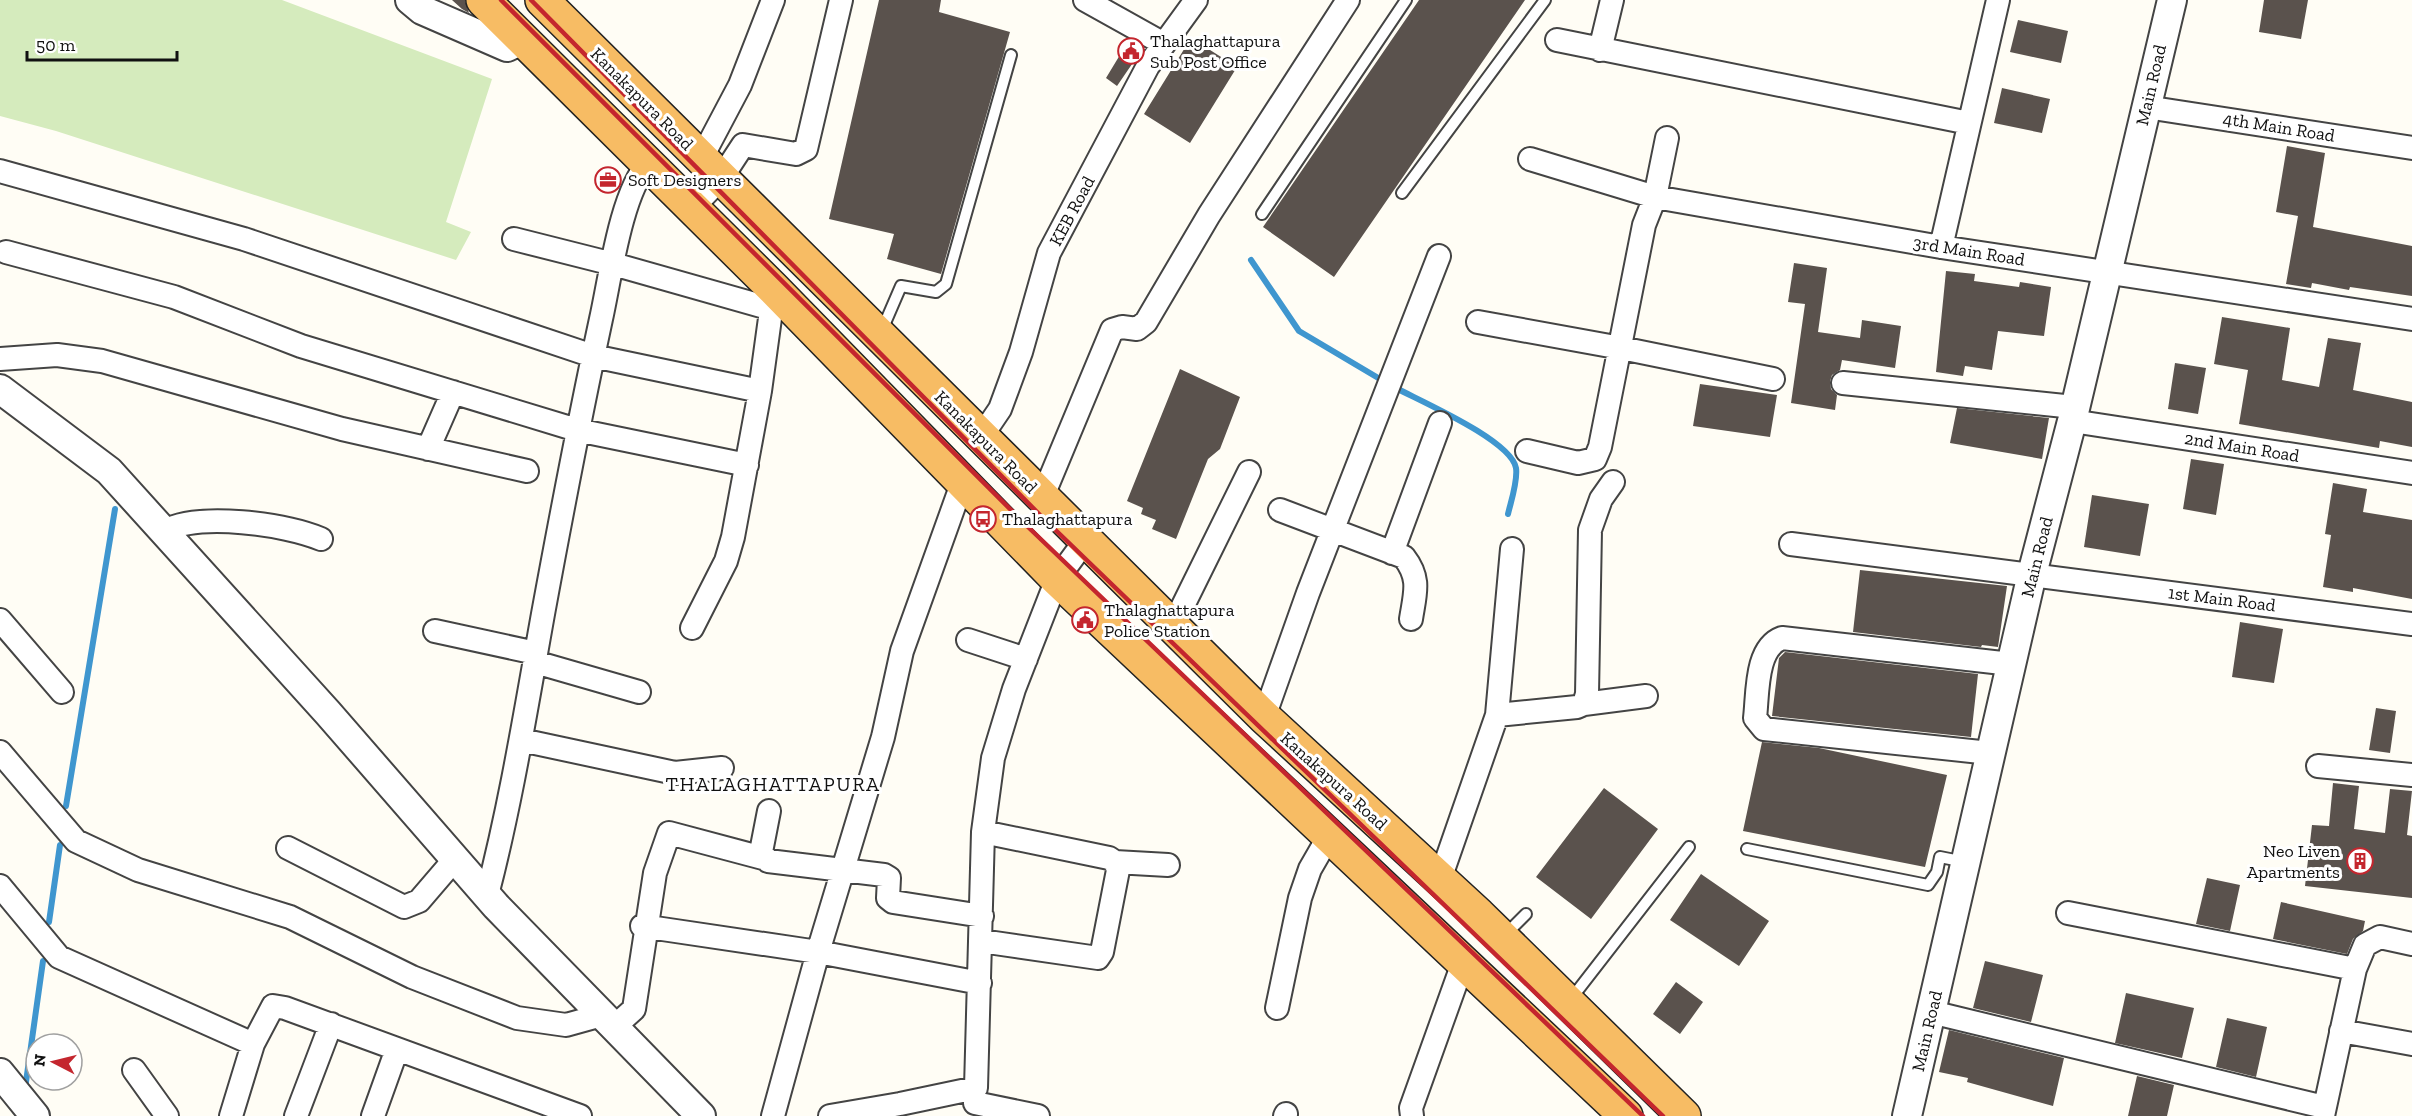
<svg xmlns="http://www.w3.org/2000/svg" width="2412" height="1116" font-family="'Zilla Slab',serif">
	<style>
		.green { fill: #d5ebbd }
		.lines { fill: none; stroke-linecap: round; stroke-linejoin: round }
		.stream { stroke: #3f96cf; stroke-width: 6 }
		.building { fill: #5a524d }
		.service-casing { stroke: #444; stroke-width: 14 }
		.minor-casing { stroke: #444; stroke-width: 26 }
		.tertiary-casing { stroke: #444; stroke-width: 32 }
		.trunk-casing { stroke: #222; stroke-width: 36 }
		.service { stroke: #fff; stroke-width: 10 }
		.minor { stroke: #fff; stroke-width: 22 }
		.tertiary { stroke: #fff; stroke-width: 28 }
		.trunk { stroke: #f7bc64; stroke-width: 33 }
		.rail { stroke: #c4262e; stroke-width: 4.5 }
		.labels { text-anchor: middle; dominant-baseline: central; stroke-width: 6; stroke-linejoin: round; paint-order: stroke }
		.poi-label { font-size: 18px; fill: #111; stroke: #fff; text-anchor: start }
		.street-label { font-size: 18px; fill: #111; stroke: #fff }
		.neighbourhood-label { font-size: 20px; letter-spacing: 1.5px; fill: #111; stroke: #fff }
	</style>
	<rect width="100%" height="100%" fill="#fffdf5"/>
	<path class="green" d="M 0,0 L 282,0 L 492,79 L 446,222 L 471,232 L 456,260 L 56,131 L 0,116 Z"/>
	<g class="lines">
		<path class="stream" d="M 1251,260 L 1299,331 L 1385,382
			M 1394,387 C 1420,401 1511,440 1516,468 C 1518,481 1511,501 1508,514
			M 66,806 L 115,509
			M 49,922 L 60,845
			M 25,1089 L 43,961"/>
	</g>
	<path class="building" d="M 452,0 L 465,0 L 469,13 L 462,9 Z
		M 879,0 L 941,0 L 939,12 L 1010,32 L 941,274 L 887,259 L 894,234 L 829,219 Z
		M 1419,0 L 1525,0 L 1334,277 L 1263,227 Z
		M 2264,0 L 2308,0 L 2301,39 L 2259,32 Z
		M 2018,20 L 2068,31 L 2061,63 L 2010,52 Z
		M 1191,38 L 1237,67 L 1190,143 L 1144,114 Z
		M 1129,40 L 1143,48 L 1117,86 L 1106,78 Z
		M 2002,88 L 2050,99 L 2042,133 L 1994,123 Z
		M 2287,146 L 2325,153 L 2313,227 L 2412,246 L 2412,296 L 2350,287 L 2349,290 L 2312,283 L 2311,288 L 2286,284 L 2298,216 L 2276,212 Z
		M 1794,263 L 1827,268 L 1818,332 L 1860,338 L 1862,320 L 1901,326 L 1895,368 L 1842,360 L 1840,370 L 1832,375 L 1830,381 L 1831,389 L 1837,395 L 1835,410 L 1791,403 L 1805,304 L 1788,302 Z
		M 1946,271 L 1975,274 L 1974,281 L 2019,287 L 2020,282 L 2051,287 L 2044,336 L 1998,331 L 1992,370 L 1965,366 L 1963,376 L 1936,372 Z
		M 2222,317 L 2290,328 L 2282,380 L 2319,387 L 2328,338 L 2361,343 L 2353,390 L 2412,402 L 2412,447 L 2380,441 L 2379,448 L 2239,424 L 2248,370 L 2214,364 Z
		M 2175,363 L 2206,368 L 2198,414 L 2168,409 Z
		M 1180,369 L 1240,397 L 1220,449 L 1208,459 L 1176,539 L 1152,529 L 1156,520 L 1141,514 L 1143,508 L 1127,501 Z
		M 1700,384 L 1777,395 L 1770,437 L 1693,426 Z
		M 1957,408 L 2049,418 L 2042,459 L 1950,443 Z
		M 2191,459 L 2224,464 L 2216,515 L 2183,509 Z
		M 2333,483 L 2367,489 L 2363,512 L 2412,520 L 2412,599 L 2353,588 L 2353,592 L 2323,587 L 2331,535 L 2325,534 Z
		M 2092,495 L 2149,504 L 2140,556 L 2084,547 Z
		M 1860,570 L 2007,586 L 1998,647 L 1982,645 L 1981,647 L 1853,632 Z
		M 2240,622 L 2283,629 L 2274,683 L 2232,677 Z
		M 1785,652 L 1978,674 L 1971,737 L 1772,716 L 1779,658 Z
		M 2376,708 L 2396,711 L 2390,753 L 2369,750 Z
		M 1762,742 L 1819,748 L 1947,775 L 1925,867 L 1743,831 Z
		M 2333,783 L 2359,786 L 2354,829 L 2385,833 L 2390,789 L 2412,791 L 2407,835 L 2412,836 L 2412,898 L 2305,886 L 2312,825 L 2329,826 Z
		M 1604,788 L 1658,829 L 1591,919 L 1536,877 Z
		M 1701,874 L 1769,921 L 1739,966 L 1670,920 Z
		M 2207,878 L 2240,885 L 2230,931 L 2196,924 Z
		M 2281,902 L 2365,921 L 2363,931 L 2353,939 L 2347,954 L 2273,939 Z
		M 1985,961 L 2043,975 L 2031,1022 L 1973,1008 Z
		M 1676,982 L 1703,1002 L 1680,1034 L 1653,1014 Z
		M 2126,993 L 2194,1008 L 2182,1058 L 2115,1043 Z
		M 2227,1018 L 2267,1027 L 2256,1077 L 2216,1067 Z
		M 1949,1030 L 2064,1058 L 2053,1106 L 1967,1082 L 1968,1078 L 1939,1072 Z
		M 2137,1076 L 2174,1085 L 2167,1116 L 2128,1116 Z"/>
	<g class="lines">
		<g class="service-casing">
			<path id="service" d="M 1402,193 L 1545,0
				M 1262,214 L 1406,0
				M 882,330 L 901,286 L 936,292 L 946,284 L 1011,55
				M 1747,849 L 1928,885 L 1937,872 L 1940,857 L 1965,862
				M 1504,936 L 1526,914
				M 1571,999 L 1689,847"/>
		</g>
		<g class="minor-casing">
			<path id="minor" d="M 1085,0 L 1164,44
				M 1557,40 L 1969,123
				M 1600,50 L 1612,0
				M 2146,107 L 2412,148
				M 702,157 L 740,85 L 773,0
				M 1530,159 L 1655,197 L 1941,247 L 2412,319
				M 0,171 L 244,239 L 593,356 L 760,391
				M 691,209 L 722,177 L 743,145 L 796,154 L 806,149 L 841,0
				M 514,239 L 613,264 L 772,309
				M 1941,247 L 1998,0
				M 6,252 L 174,297 L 301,346 L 577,430 L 747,465
				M 1478,322 L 1621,348 L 1773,379
				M 0,359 L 57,355 L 102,361 L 342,429 L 527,471
				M 1843,383 L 2074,407
				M 2072,421 L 2412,473
				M 981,437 L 1000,409 L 1021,352 L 1049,253 L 1148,66 L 1196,0
				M 428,449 L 453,392
				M 1527,451 L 1578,463 L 1595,459 L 1600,447 L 1644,225 L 1655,197 L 1667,138
				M 1042,498 L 1112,330 L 1122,327 L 1137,329 L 1146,322 L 1209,215 L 1348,0
				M 1280,510 L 1404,557 C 1421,579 1415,593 1411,619
				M 164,531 C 200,512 284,524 321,539
				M 1791,544 L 2412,624
				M 1392,553 L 1440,423
				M 0,620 L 62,692
				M 1173,626 L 1249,472
				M 692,628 L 726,561 L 733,537 L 760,391 L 774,289
				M 435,631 L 536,653
				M 968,640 L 1026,659
				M 535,662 L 639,692
				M 1584,704 L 1646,696
				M 1497,715 L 1577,707 L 1584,704 L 1587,694 L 1590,530 L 1601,499 L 1613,482
				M 1264,717 L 1308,593 L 1439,256
				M 521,740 L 675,773 L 722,768
				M 0,752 L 76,841 L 138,870 L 290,917 L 412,977 L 517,1018 L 566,1025 L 602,1015
				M 1990,753 L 1764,729 L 1755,718 C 1758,694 1755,648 1782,638 L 2011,664
				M 2318,766 L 2412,775
				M 769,811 L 761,852 L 768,861 L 884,875 L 889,878 L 888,898 L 893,902 L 982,916
				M 288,848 L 404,907 L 419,901 L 455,859
				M 1115,862 L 1168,865
				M 1440,879 L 1497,715 L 1512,549
				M 0,886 L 59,957 L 253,1044
				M 487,895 C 511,803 526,709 543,614 C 561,516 580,417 601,319 C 610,279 621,193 648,164
				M 2068,913 L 2355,969
				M 642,926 L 818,952 L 980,983
				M 981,941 L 1098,958 L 1102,952 L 1118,870 L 1115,862 L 1109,858 L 983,832
				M 1277,1008 L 1300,898 L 1310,869 L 1329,836
				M 1931,1012 L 2324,1107
				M 614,1027 L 634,1009 L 655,873 L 669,833 L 763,858
				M 2341,1031 L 2412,1044
				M 134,1070 L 167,1116
				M 975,1103 L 1038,1116
				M 231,1116 L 253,1044 L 273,1006 L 285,1008 L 580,1116
				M 296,1116 L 331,1024
				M 373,1116 L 397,1049
				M 773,1116 L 818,952 L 883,737 L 902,651 L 963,481
				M 830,1116 L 900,1104 L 976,1088 L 983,832 L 993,758 L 1014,689 L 1057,579 L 1085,541
				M 1285,1116 L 1286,1114
				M 1412,1116 L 1411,1108 L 1463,963
				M 2323,1116 L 2355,969 L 2365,945 L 2380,937 L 2412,944"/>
		</g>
		<g class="tertiary-casing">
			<path id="tertiary" d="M 410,0 L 422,10 L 507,47 L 524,39
				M 0,389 L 109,471 L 328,713 L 496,906 L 701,1116
				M 0,1073 L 35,1116
				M 1907,1116 L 2032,574 L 2072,421 L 2172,0"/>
		</g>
		<g class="trunk-casing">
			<path id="trunk" d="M 483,0 L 774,289 L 1057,579 L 1626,1116
				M 542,0 L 1264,717 L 1479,915 L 1684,1116"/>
		</g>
		<use href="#service" class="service"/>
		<use href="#minor" class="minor"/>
		<use href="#tertiary" class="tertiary"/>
		<use href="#trunk" class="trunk"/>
		<path class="rail" d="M 501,0 L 1027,526 L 1643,1116
			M 531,0 L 1040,515 L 1663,1116"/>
	</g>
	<defs>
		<g id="civic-ring" transform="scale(1.35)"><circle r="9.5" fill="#fff" stroke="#c4262e" stroke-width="1.5"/><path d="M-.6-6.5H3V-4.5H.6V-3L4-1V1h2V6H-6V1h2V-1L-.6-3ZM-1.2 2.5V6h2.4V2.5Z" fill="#c4262e"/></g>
		<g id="office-ring" transform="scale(1.35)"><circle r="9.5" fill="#fff" stroke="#c4262e" stroke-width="1.5"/><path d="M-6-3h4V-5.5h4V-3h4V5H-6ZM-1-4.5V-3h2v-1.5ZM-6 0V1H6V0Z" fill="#c4262e"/></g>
		<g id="bus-ring" transform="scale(1.35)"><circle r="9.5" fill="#fff" stroke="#c4262e" stroke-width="1.5"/><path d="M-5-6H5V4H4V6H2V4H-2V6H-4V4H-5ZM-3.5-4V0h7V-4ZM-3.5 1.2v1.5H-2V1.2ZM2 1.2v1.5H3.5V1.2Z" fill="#c4262e"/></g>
		<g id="building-ring" transform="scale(1.35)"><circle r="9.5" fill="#fff" stroke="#c4262e" stroke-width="1.5"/><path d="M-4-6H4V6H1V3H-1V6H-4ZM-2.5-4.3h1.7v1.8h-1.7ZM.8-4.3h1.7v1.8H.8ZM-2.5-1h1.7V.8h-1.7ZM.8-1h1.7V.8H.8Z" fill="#c4262e"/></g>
	</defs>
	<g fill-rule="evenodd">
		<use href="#civic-ring" x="1131" y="51"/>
		<use href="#office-ring" x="608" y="180"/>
		<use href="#bus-ring" x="983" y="519"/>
		<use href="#civic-ring" x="1085" y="620"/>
		<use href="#building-ring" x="2360" y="861"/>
	</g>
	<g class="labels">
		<g class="poi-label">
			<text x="1150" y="41">Thalaghattapura<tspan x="1150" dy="21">Sub Post Office</tspan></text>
			<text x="628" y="180">Soft Designers</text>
			<text x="1002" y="519">Thalaghattapura</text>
			<text x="1104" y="610">Thalaghattapura<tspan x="1104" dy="21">Police Station</tspan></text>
			<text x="2340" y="851" text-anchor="end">Neo Liven<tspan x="2340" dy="21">Apartments</tspan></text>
		</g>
		<g class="street-label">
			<text transform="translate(2151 85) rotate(-77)">Main Road</text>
			<text transform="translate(642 99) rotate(45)">Kanakapura Road</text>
			<text transform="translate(2279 127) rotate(9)">4th Main Road</text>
			<text transform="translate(1072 211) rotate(-62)">KEB Road</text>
			<text transform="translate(1969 251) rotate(9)">3rd Main Road</text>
			<text transform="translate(986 442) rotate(45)">Kanakapura Road</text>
			<text transform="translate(2242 447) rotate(9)">2nd Main Road</text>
			<text transform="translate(2037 557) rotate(-76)">Main Road</text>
			<text transform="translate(2222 599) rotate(7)">1st Main Road</text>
			<text transform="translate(1334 781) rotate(42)">Kanakapura Road</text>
			<text transform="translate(1927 1031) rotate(-77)">Main Road</text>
		</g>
		<g class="neighbourhood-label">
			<text x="773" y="784">THALAGHATTAPURA</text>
		</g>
	</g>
	<g transform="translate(54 1062) rotate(277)"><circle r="28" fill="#ffffff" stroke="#a0a0a0" stroke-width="1.5"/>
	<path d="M0-4.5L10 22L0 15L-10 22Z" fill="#c4262e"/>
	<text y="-9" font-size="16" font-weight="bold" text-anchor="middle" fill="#111111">N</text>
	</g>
	<path d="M27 51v9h150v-9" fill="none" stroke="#111111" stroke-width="3"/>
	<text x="36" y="51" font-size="18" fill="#111111" stroke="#ffffff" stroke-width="4.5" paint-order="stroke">50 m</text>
</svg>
